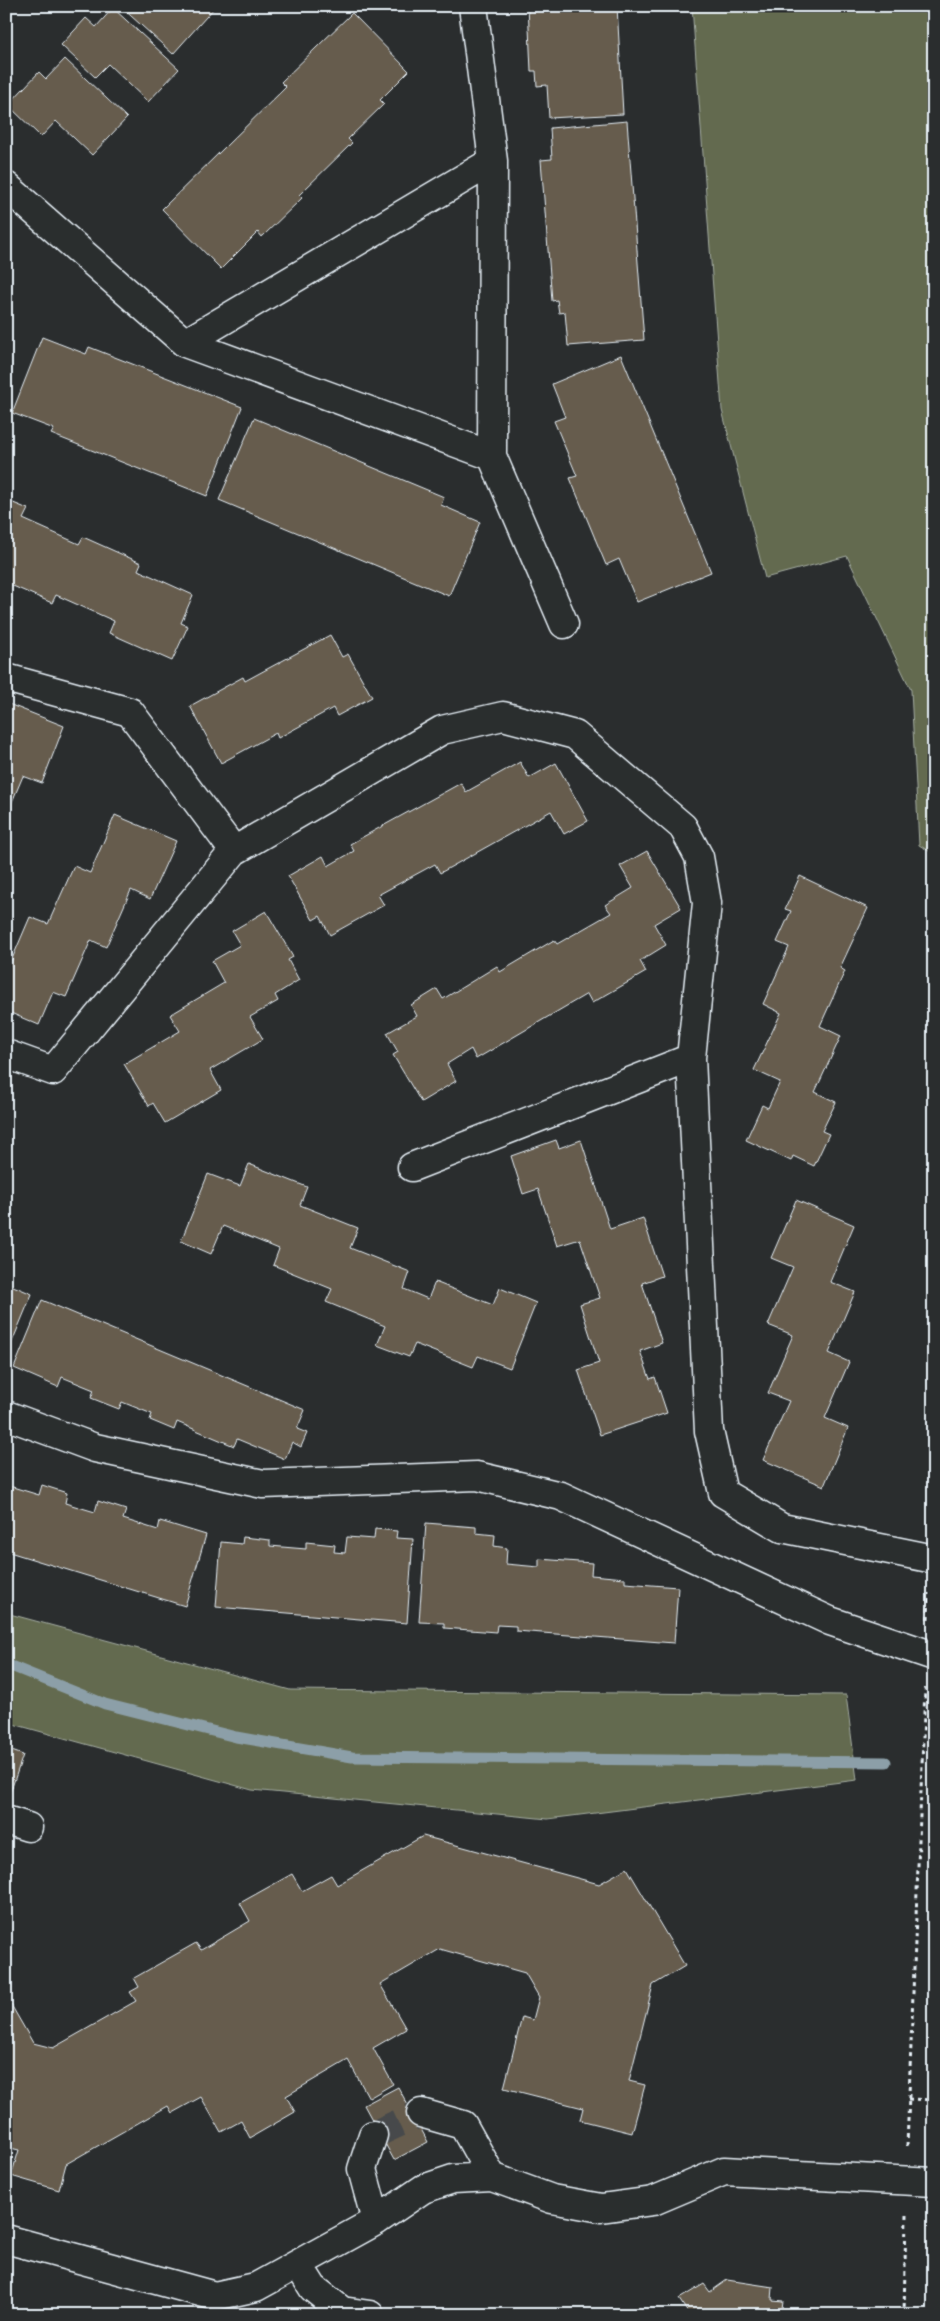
<svg xmlns="http://www.w3.org/2000/svg" width="940" height="2321" font-family="Sriracha,sans-serif">
	<style>
		.green { fill: #636a4f; stroke: #a6aea4 }
		.lines { fill: none; stroke-linecap: round; stroke-linejoin: round }
		.stream { stroke: #8c9fa8; stroke-width: 11 }
		.building { fill: #665c4d; stroke: #e8f1f8 }
		.minor-tunnel { stroke: #464a4c; stroke-width: 28; stroke-dasharray: 28 14; stroke-linecap: butt }
		.minor-casing { stroke: #e8f1f8; stroke-width: 31 }
		.path { stroke: #e8f1f8; stroke-width: 3; stroke-dasharray: 4 4; stroke-linecap: butt }
		.minor { stroke: #2a2d2e; stroke-width: 28 }
	</style>
	<rect width="100%" height="100%" fill="#2a2d2e"/>
	<filter id="ink" filterUnits="userSpaceOnUse"><feTurbulence type="fractalNoise" baseFrequency=".02" numOctaves="2"/><feDisplacementMap in="SourceGraphic" scale="10" xChannelSelector="R" yChannelSelector="G"/><feConvolveMatrix kernelMatrix="1 2 1 2 8 2 1 2 1" color-interpolation-filters="sRGB"/></filter>
	<g filter="url(#ink)">
		<path class="green" d="M 692,6 L 934,6 L 934,854 L 919,845 L 911,690 L 847,556 L 765,578 L 722,410 Z
			M 6,1613 L 290,1690 L 846,1695 L 857,1780 L 548,1819 L 252,1790 L 6,1722 Z"/>
		<g class="lines">
			<path class="stream" d="M 6,1664 L 105,1704 L 236,1737 L 352,1757 L 886,1762"/>
		</g>
		<path class="building" d="M 120,6 L 215,6 L 215,7 L 173,54 Z
			M 528,6 L 617,6 L 623,114 L 549,118 L 547,85 L 537,86 L 536,71 L 531,71 Z
			M 113,8 L 179,69 L 148,102 L 108,64 L 95,77 L 61,45 L 86,18 L 96,27 Z
			M 352,13 L 409,71 L 380,100 L 384,104 L 348,139 L 352,143 L 299,195 L 302,198 L 262,237 L 258,232 L 221,269 L 162,209 L 286,87 L 281,82 Z
			M 65,59 L 127,118 L 92,155 L 56,121 L 41,137 L 8,105 L 39,72 L 46,79 Z
			M 627,121 L 644,340 L 568,346 L 565,312 L 559,313 L 557,300 L 552,301 L 541,160 L 552,159 L 550,128 Z
			M 42,337 L 86,354 L 89,347 L 242,407 L 207,496 L 51,434 L 54,429 L 12,413 Z
			M 621,355 L 711,572 L 637,602 L 619,559 L 606,565 L 570,478 L 577,476 L 554,421 L 565,417 L 552,384 Z
			M 254,418 L 444,497 L 441,505 L 480,522 L 449,596 L 219,500 Z
			M 6,500 L 28,509 L 23,519 L 79,544 L 83,537 L 141,563 L 138,570 L 193,595 L 181,623 L 188,626 L 172,661 L 109,633 L 114,621 L 56,595 L 52,603 L 6,583 Z
			M 330,635 L 342,657 L 348,654 L 372,697 L 337,716 L 333,708 L 278,738 L 276,733 L 221,763 L 190,706 L 243,677 L 245,681 Z
			M 6,703 L 64,726 L 42,783 L 23,776 L 6,816 Z
			M 520,762 L 529,778 L 556,763 L 588,821 L 564,834 L 551,811 L 440,873 L 435,864 L 378,895 L 384,905 L 330,935 L 320,916 L 313,920 L 288,876 L 323,856 L 328,866 L 354,851 L 350,844 L 461,783 L 466,792 Z
			M 115,815 L 176,841 L 150,899 L 131,890 L 106,947 L 91,940 L 66,997 L 53,992 L 39,1025 L 6,1011 L 6,973 L 30,917 L 48,924 L 74,866 L 90,873 Z
			M 647,851 L 681,908 L 654,924 L 666,945 L 640,961 L 646,972 L 592,1003 L 587,994 L 476,1059 L 471,1049 L 447,1064 L 456,1081 L 421,1102 L 393,1055 L 398,1052 L 387,1033 L 417,1016 L 411,1005 L 437,989 L 443,999 L 497,966 L 500,972 L 554,940 L 557,944 L 611,913 L 605,905 L 633,888 L 620,866 Z
			M 800,876 L 868,908 L 840,968 L 845,971 L 820,1026 L 841,1036 L 815,1092 L 836,1102 L 822,1131 L 829,1134 L 814,1166 L 793,1156 L 791,1161 L 746,1140 L 762,1105 L 768,1108 L 780,1082 L 754,1070 L 781,1013 L 763,1004 L 789,947 L 777,942 L 791,911 L 785,909 Z
			M 266,911 L 293,957 L 288,960 L 299,980 L 275,995 L 278,1001 L 250,1017 L 263,1039 L 210,1070 L 221,1090 L 165,1123 L 153,1103 L 149,1106 L 124,1064 L 180,1031 L 170,1015 L 224,983 L 212,961 L 240,945 L 232,931 Z
			M 556,1140 L 559,1148 L 581,1140 L 610,1229 L 643,1218 L 662,1276 L 642,1283 L 662,1343 L 640,1351 L 650,1379 L 655,1377 L 667,1413 L 600,1435 L 578,1370 L 599,1363 L 580,1304 L 600,1298 L 580,1239 L 557,1246 L 538,1189 L 523,1194 L 511,1156 Z
			M 249,1164 L 307,1187 L 300,1205 L 358,1228 L 350,1248 L 410,1272 L 404,1289 L 428,1299 L 435,1282 L 493,1305 L 500,1288 L 536,1303 L 510,1368 L 478,1356 L 473,1367 L 415,1344 L 409,1357 L 377,1345 L 385,1326 L 326,1302 L 332,1289 L 273,1265 L 279,1249 L 223,1226 L 211,1254 L 181,1241 L 208,1174 L 240,1186 Z
			M 796,1200 L 854,1225 L 830,1282 L 855,1292 L 829,1353 L 849,1362 L 825,1418 L 848,1428 L 824,1486 L 763,1460 L 789,1401 L 768,1393 L 793,1335 L 768,1325 L 793,1267 L 771,1258 Z
			M 6,1283 L 32,1294 L 7,1354 L 6,1354 Z
			M 42,1300 L 305,1410 L 297,1429 L 307,1433 L 301,1447 L 292,1442 L 285,1459 L 237,1439 L 234,1446 L 177,1422 L 174,1430 L 150,1420 L 152,1414 L 122,1402 L 119,1409 L 91,1398 L 94,1390 L 62,1377 L 58,1387 L 14,1368 Z
			M 6,1485 L 39,1495 L 42,1485 L 67,1493 L 65,1503 L 95,1512 L 98,1501 L 126,1510 L 123,1519 L 158,1530 L 160,1521 L 206,1535 L 185,1606 L 6,1551 Z
			M 426,1523 L 476,1527 L 476,1533 L 495,1535 L 494,1546 L 507,1548 L 506,1564 L 539,1567 L 539,1559 L 592,1563 L 591,1575 L 625,1578 L 625,1583 L 678,1587 L 674,1643 L 516,1631 L 516,1626 L 497,1625 L 496,1632 L 444,1628 L 444,1623 L 419,1622 Z
			M 375,1529 L 397,1531 L 396,1538 L 413,1539 L 407,1623 L 216,1607 L 221,1542 L 242,1544 L 243,1537 L 270,1540 L 270,1546 L 306,1549 L 306,1542 L 335,1545 L 334,1552 L 345,1553 L 347,1537 L 374,1539 Z
			M 6,1749 L 23,1755 L 9,1796 L 6,1795 Z
			M 423,1836 L 599,1884 L 627,1868 L 685,1966 L 653,1985 L 629,2081 L 645,2085 L 632,2133 L 580,2120 L 583,2108 L 504,2088 L 522,2017 L 533,2020 L 539,1997 L 525,1973 L 440,1949 L 380,1984 L 406,2029 L 373,2048 L 393,2084 L 369,2098 L 348,2060 L 286,2096 L 295,2112 L 250,2138 L 241,2121 L 221,2132 L 201,2097 L 172,2113 L 168,2106 L 66,2164 L 59,2190 L 11,2176 L 19,2150 L 6,2147 L 6,1996 L 33,2043 L 53,2048 L 136,2001 L 130,1992 L 139,1987 L 134,1978 L 196,1943 L 201,1950 L 250,1921 L 240,1903 L 292,1874 L 302,1891 L 331,1875 L 337,1885 Z
			M 398,2087 L 428,2142 L 394,2160 L 364,2105 Z
			M 727,2280 L 773,2287 L 772,2300 L 783,2301 L 781,2315 L 684,2315 L 688,2313 L 679,2299 L 704,2284 L 710,2292 Z"/>
		<g class="lines">
			<path class="minor-tunnel" d="M 373,2135 L 421,2113"/>
			<g class="minor-casing">
				<path id="minor" d="M 473,6 L 493,161 L 492,456 L 564,624
					M 6,186 L 185,343 L 492,456
					M 185,343 L 493,161
					M 6,678 L 130,712 L 234,851
					M 6,1054 L 53,1071 L 234,851 L 442,730 L 503,716 L 575,735 L 683,827 L 699,857 L 707,903 L 691,1058 L 709,1431 L 723,1493 L 782,1528 L 934,1559
					M 412,1167 L 691,1058
					M 6,1415 L 95,1448 L 263,1484 L 477,1476 L 561,1496 L 830,1621 L 934,1656
					M 6,1820 L 28,1827
					M 421,2113 L 463,2125 L 492,2177
					M 373,2135 L 362,2169 L 376,2221
					M 6,2239 L 215,2296 L 256,2287 L 376,2221 L 423,2189 L 453,2179 L 492,2177 L 552,2199 L 601,2208 L 653,2201 L 724,2171 L 934,2182
					M 298,2264 L 313,2288 L 342,2311 L 370,2315"/>
			</g>
			<path class="path" d="M 933,1524 L 934,1510
				M 928,1619 L 929,1593
				M 908,2099 L 934,2100
				M 907,2146 L 925,1688
				M 904,2315 L 906,2215"/>
			<use href="#minor" class="minor"/>
		</g>
	</g>
	<rect width="940" height="2321" fill="none" stroke="#2a2d2e" stroke-width="25"/>
	<rect x="12" y="12" width="915" height="2296" fill="none" stroke="#e8f1f8" stroke-width="2" filter="url(#ink)"/>
</svg>
